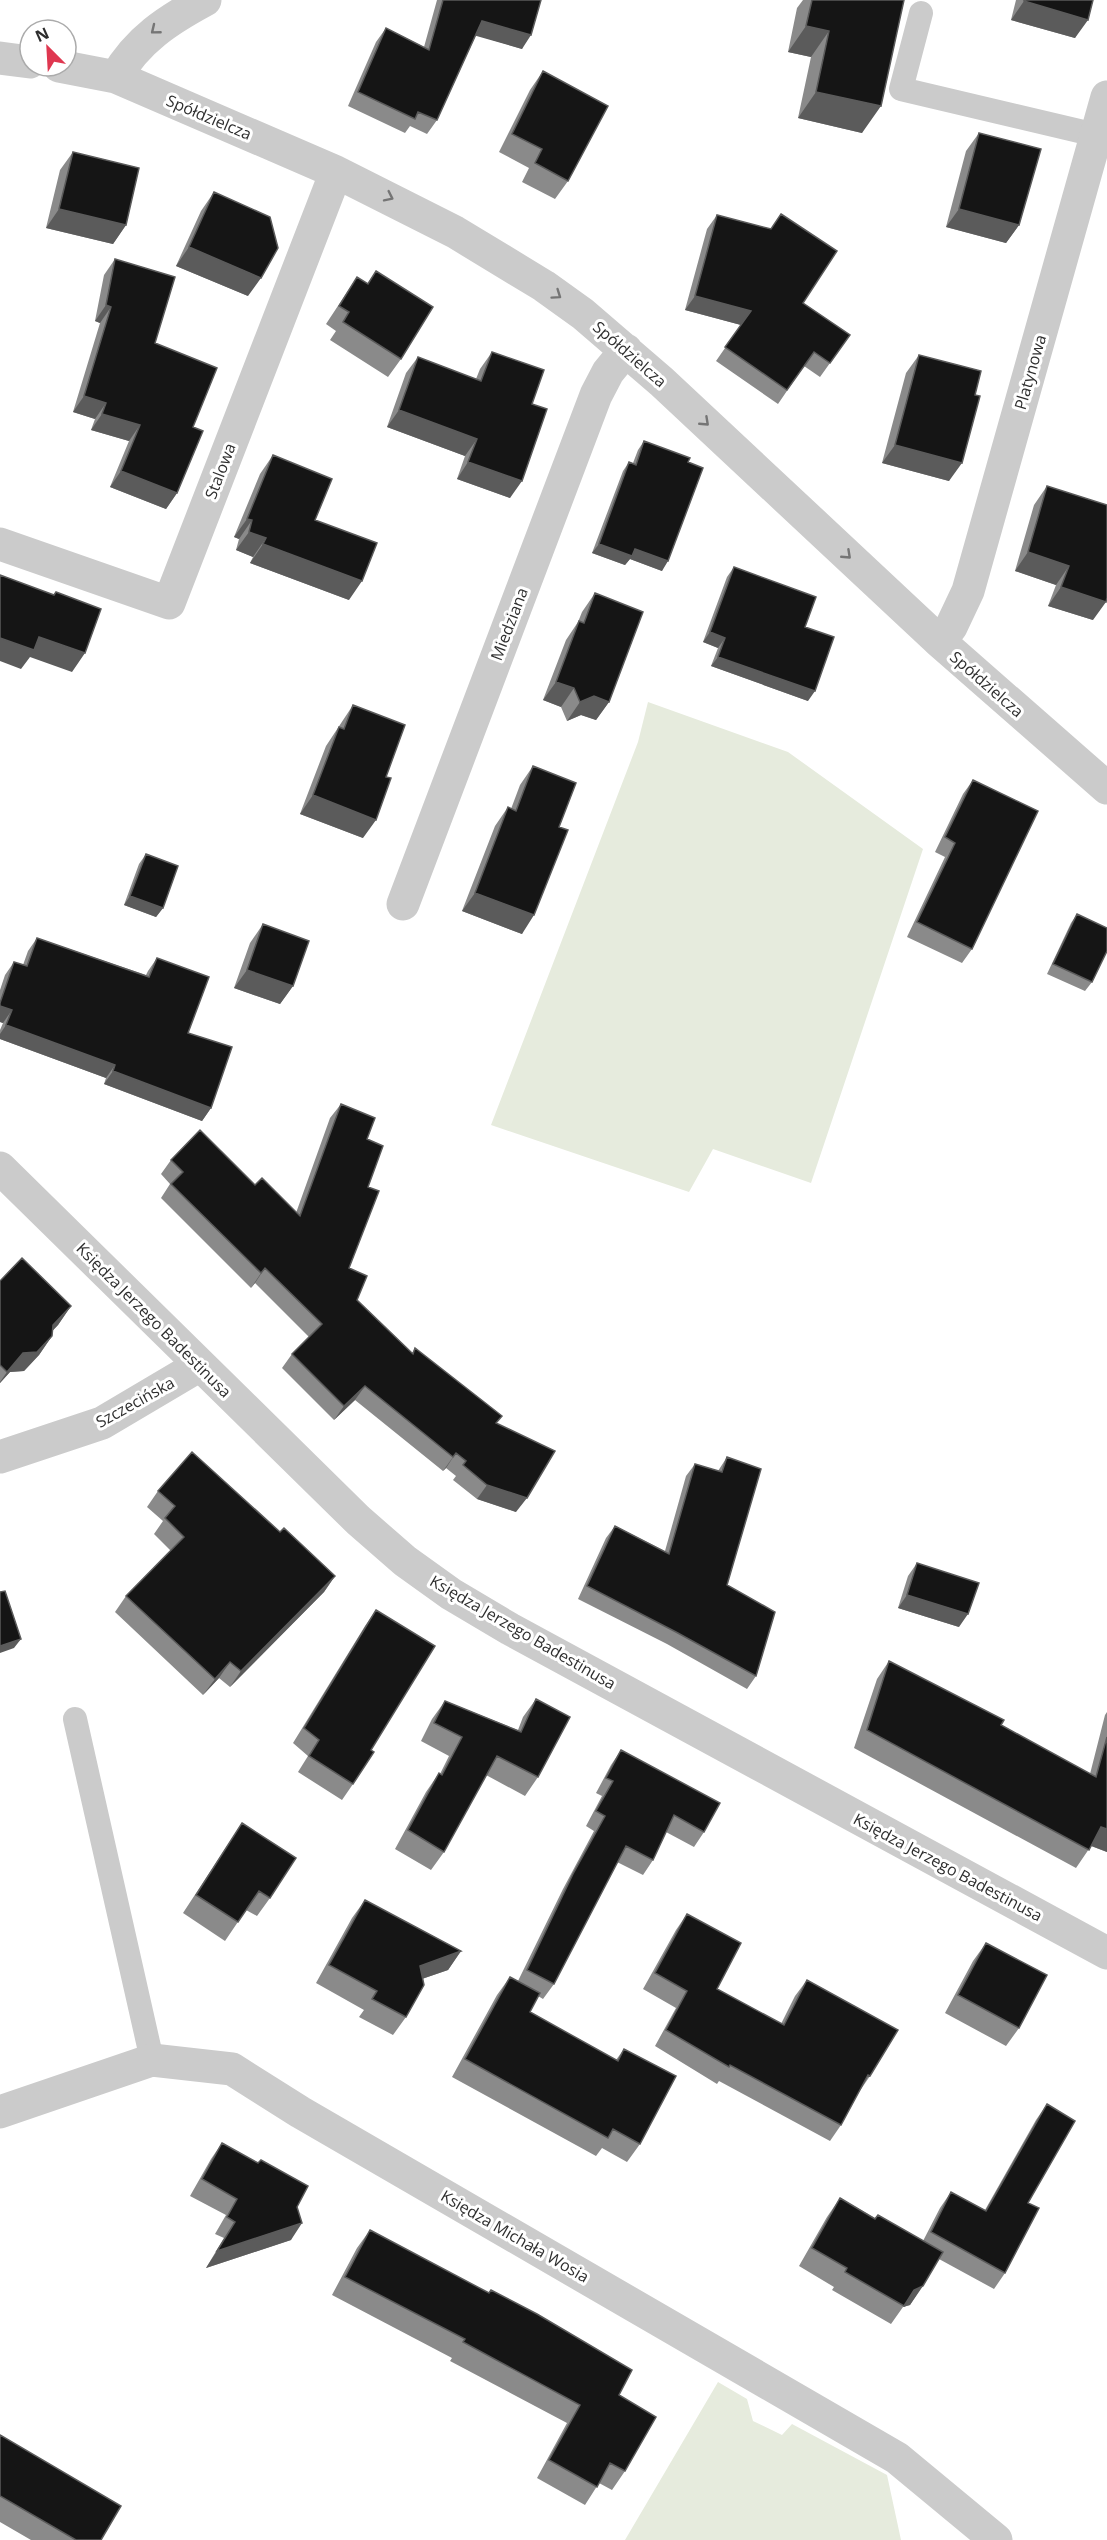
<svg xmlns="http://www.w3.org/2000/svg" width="1107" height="2540" font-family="'Open Sans',sans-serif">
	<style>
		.grass { fill: #e6ebdd }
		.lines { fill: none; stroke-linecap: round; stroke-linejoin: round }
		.service { stroke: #cbcbcb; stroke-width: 24 }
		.minor { stroke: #cbcbcb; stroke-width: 33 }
		.wall { fill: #8a8a8a }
		.shaded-wall { fill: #5b5b5b }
		.building { fill: #151515; stroke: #5b5b5b; stroke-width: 1.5 }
		.oneway { stroke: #757575 }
		.labels { text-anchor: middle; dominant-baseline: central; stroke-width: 6; stroke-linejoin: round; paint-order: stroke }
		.street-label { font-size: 16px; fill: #2e2e2e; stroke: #fff }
	</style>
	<rect width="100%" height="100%" fill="#fff"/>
	<path class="grass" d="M 648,702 L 788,752 L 923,849 L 811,1183 L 713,1149 L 689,1192 L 491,1125 L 638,742 Z
		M 718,2382 L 747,2399 L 753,2421 L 782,2435 L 792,2424 L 887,2475 L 901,2540 L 625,2540 Z"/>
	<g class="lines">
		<path class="service" d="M 921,13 L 901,89 L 1096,135
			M 75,1719 L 152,2060"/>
		<path class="minor" d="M 0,58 L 30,62
			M 59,66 L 116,77 L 336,172 L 455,232 L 544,286 L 583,314 L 662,382 L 938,640 L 1107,788
			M 116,77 C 137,40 168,20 205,0
			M 0,544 L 169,603 L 336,172
			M 938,640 L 951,627 L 968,591 L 1107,97
			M 403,904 L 596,395 L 608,372 L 626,350
			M 0,1168 L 358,1520 L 405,1561 L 451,1594 L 510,1629 L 1107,1953
			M 0,1457 L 102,1423 L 200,1365
			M 0,2112 L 152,2060 L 232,2069 L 300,2112 L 897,2458 L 996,2540"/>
	</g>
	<path class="wall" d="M 437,0 L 541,0 L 522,49 L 476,35 L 437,120 L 427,134 L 410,126 L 405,133 L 348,106 L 376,42 L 386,28 L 424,47 Z
		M 803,0 L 904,0 L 862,133 L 798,118 L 811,57 L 788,52 L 797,8 Z
		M 1016,0 L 1093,0 L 1075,38 L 1011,20 Z
		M 543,71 L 568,181 L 555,199 L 522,182 L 529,168 L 499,152 L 530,90 Z
		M 979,133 L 1019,225 L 1006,243 L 946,227 L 966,151 Z
		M 73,152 L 126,225 L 113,244 L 46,228 L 60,170 Z
		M 214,192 L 248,296 L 176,266 L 201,211 Z
		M 717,215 L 803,303 L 850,335 L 820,377 L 804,366 L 778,404 L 716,361 L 741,325 L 685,310 L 707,229 Z
		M 115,259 L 193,427 L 177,493 L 166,509 L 110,487 L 129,441 L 91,430 L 95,419 L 73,412 L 100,323 L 95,321 L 104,275 Z
		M 376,271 L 401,359 L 388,377 L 330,340 L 336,331 L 326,324 L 357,277 L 367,284 Z
		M 492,352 L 532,404 L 510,498 L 457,479 L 465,456 L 387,427 L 406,373 L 418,357 L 476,379 L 480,369 Z
		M 919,355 L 975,395 L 949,481 L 882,463 L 906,373 Z
		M 644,441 L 688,462 L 662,571 L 630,559 L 625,565 L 592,553 L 623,471 L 629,462 L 633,463 L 638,450 Z
		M 273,455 L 315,520 L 349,600 L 250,563 L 253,557 L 236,550 L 239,539 L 234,537 L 260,474 Z
		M 1047,486 L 1093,620 L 1048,606 L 1056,585 L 1015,571 L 1034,505 Z
		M 734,567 L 805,627 L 808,701 L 711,666 L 718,648 L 703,642 L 727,577 Z
		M 595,593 L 609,702 L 596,720 L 581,715 L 567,721 L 561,707 L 543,700 L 566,640 L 578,622 L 582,612 Z
		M 353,705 L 363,838 L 300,814 L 326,746 Z
		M 533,766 L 559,827 L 522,934 L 462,911 L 495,826 L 508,807 L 511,809 L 520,785 Z
		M 973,780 L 972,949 L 962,963 L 907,937 L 945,857 L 935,852 L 963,794 Z
		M 146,854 L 163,908 L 156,917 L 124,905 L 139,864 Z
		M 1077,914 L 1092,982 L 1085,991 L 1047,974 L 1071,923 Z
		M 263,924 L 293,986 L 280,1004 L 234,988 L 250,943 Z
		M 37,938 L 146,975 L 148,971 L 157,958 L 188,1033 L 211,1108 L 202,1121 L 104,1084 L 106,1078 L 0,1039 L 0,1030 L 3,1023 L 0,1022 L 0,990 L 5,975 L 14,962 L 23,965 L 28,951 Z
		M 341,1104 L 367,1139 L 368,1187 L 349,1268 L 357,1300 L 412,1353 L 415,1348 L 497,1423 L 516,1512 L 477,1499 L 453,1480 L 456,1476 L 446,1468 L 443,1471 L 355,1400 L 334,1420 L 282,1368 L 292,1354 L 309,1337 L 255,1283 L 251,1288 L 161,1198 L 170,1184 L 161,1174 L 171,1160 L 255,1185 L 296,1213 L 330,1118 Z
		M 0,1281 L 71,1306 L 58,1325 L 53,1330 L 52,1336 L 39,1355 L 24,1371 L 10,1372 L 0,1383 Z
		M 727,1457 L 727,1585 L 756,1676 L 747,1689 L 667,1644 L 578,1599 L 606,1538 L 615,1526 L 665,1551 L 686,1476 L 695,1464 L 718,1471 Z
		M 158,1491 L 280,1532 L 335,1576 L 324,1592 L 230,1687 L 219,1678 L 203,1695 L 115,1612 L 126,1596 L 171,1551 L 154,1534 L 163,1521 L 147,1507 Z
		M 917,1563 L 959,1627 L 898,1608 L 908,1576 Z
		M 376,1610 L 371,1750 L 353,1784 L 342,1800 L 298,1772 L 308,1756 L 293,1743 L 365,1626 Z
		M 889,1661 L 1001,1725 L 1090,1774 L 1105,1715 L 1107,1712 L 1107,1852 L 1091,1846 L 1076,1868 L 854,1748 L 877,1679 Z
		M 536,1699 L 538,1777 L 525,1796 L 486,1775 L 444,1852 L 431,1870 L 395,1849 L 426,1792 L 439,1773 L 440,1774 L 449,1756 L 421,1741 L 432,1719 L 445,1701 L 518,1730 L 523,1717 Z
		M 621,1750 L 704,1832 L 694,1847 L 666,1832 L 653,1860 L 643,1875 L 617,1862 L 554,1984 L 543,1999 L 538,1996 L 530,2012 L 616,2060 L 624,2049 L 640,2144 L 627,2162 L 602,2148 L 596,2156 L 452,2077 L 497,1995 L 510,1977 L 518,1981 L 563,1889 L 594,1831 L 586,1826 L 602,1796 L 596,1793 L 611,1765 Z
		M 242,1823 L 270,1898 L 257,1916 L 246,1910 L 225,1941 L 183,1913 Z
		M 365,1900 L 461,1951 L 448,1970 L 422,1979 L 406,2017 L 393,2035 L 359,2017 L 364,2010 L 316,1983 L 352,1918 Z
		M 687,1914 L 717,1989 L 781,2024 L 795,1996 L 807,1980 L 870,2076 L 859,2092 L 841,2125 L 830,2141 L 719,2081 L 717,2084 L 655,2046 L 676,2008 L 643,1989 L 676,1930 Z
		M 986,1943 L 1019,2028 L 1006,2046 L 945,2013 L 973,1961 Z
		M 1047,2104 L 1028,2203 L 1005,2273 L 994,2289 L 939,2259 L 910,2305 L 903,2307 L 891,2324 L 832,2290 L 834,2287 L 799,2266 L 827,2217 L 840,2198 L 875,2218 L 878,2215 L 923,2241 L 940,2208 L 951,2192 L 985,2210 L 1036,2120 Z
		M 222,2143 L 297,2207 L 291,2240 L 206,2268 L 224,2238 L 215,2234 L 226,2215 L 190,2196 L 211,2159 Z
		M 370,2230 L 619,2395 L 625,2471 L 612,2490 L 599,2483 L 585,2505 L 537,2478 L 567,2423 L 450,2361 L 452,2358 L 332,2295 L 357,2248 Z
		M 0,2435 L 101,2540 L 31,2540 L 0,2522 Z"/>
	<path class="shaded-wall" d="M 1024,1 L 1088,20 L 1075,38 L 1011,20 Z
		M 482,21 L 531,35 L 522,49 L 473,35 Z
		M 806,26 L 829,31 L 811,57 L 788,52 Z
		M 816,92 L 881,106 L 862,133 L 798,118 Z
		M 59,209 L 126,225 L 113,244 L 46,228 Z
		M 959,209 L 1019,225 L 1006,243 L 946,227 Z
		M 189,247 L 261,278 L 248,296 L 176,266 Z
		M 695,296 L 751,311 L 741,325 L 685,310 Z
		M 106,305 L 111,307 L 100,323 L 95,321 Z
		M 84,396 L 106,403 L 95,419 L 73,412 Z
		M 399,410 L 477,439 L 465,456 L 387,427 Z
		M 102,414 L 140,425 L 129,441 L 91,430 Z
		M 895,445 L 962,463 L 949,481 L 882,463 Z
		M 468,462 L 522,481 L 510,498 L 457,479 Z
		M 121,471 L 177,493 L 166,509 L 110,487 Z
		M 247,519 L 252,520 L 239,539 L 234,537 Z
		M 249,532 L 266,538 L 253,557 L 236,550 Z
		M 263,544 L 362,581 L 349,600 L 250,563 Z
		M 599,544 L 635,549 L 668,561 L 662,571 L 630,559 L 625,565 L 592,553 Z
		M 1028,552 L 1069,566 L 1056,585 L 1015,571 Z
		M 1061,587 L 1106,602 L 1093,620 L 1048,606 Z
		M 710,632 L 725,638 L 718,648 L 703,642 Z
		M 39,637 L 85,653 L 72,672 L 30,657 L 21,669 L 0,661 L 0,638 Z
		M 718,657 L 815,691 L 808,701 L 711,666 Z
		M 556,682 L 574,688 L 561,707 L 543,700 Z
		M 594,696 L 609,702 L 596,720 L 581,715 L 567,721 L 580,702 Z
		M 313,795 L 376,820 L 363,838 L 300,814 Z
		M 475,893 L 534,915 L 522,934 L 462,911 Z
		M 130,896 L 163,908 L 156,917 L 124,905 Z
		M 247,970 L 293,986 L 280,1004 L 234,988 Z
		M 0,1006 L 12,1010 L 3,1023 L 0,1022 Z
		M 6,1025 L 115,1065 L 106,1078 L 0,1039 L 0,1034 Z
		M 113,1071 L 211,1108 L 202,1121 L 104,1084 Z
		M 265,1268 L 255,1283 L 251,1288 L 261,1273 Z
		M 71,1306 L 58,1325 L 40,1344 L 53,1325 Z
		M 52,1336 L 39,1355 L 24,1371 L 10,1372 L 0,1383 L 0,1382 L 7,1372 L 23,1353 Z
		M 365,1386 L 355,1400 L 334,1420 L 344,1406 Z
		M 456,1453 L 446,1468 L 443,1471 L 453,1457 Z
		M 487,1485 L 527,1498 L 516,1512 L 477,1499 Z
		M 335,1576 L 324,1592 L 230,1687 L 241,1671 Z
		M 907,1595 L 968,1614 L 959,1627 L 898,1608 Z
		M 21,1639 L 14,1648 L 0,1653 L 0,1646 Z
		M 230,1662 L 219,1678 L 203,1695 L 215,1679 Z
		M 1101,1827 L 1107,1829 L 1107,1852 L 1089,1845 Z
		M 461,1951 L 448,1970 L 407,1984 L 420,1966 Z
		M 302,2223 L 291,2240 L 206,2268 L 217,2251 Z
		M 923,2286 L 910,2305 L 903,2307 L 914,2290 Z"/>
	<path class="building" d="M 443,0 L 541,0 L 531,35 L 482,21 L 437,120 L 418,112 L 415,119 L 358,92 L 386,28 L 429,50 Z
		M 812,0 L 904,0 L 881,106 L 816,92 L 829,31 L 806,26 Z
		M 1024,0 L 1093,0 L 1088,20 L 1024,1 Z
		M 543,71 L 608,106 L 568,181 L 535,163 L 542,149 L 512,134 Z
		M 979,133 L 1041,149 L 1019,225 L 959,209 Z
		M 73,152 L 139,168 L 126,225 L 59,209 Z
		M 214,192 L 270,217 L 278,248 L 261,278 L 189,247 Z
		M 781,214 L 837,251 L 803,303 L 850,335 L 830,363 L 814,352 L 787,390 L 725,347 L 751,311 L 695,296 L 717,215 L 771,229 Z
		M 115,259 L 175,277 L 155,343 L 217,368 L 193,427 L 203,431 L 177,493 L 121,471 L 140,425 L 102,414 L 106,403 L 84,396 L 111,307 L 106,305 Z
		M 376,271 L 433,307 L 401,359 L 343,322 L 349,312 L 339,306 L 357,277 L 368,284 Z
		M 492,352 L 544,370 L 532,404 L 547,409 L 522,481 L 468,462 L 477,439 L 399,410 L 418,357 L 481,381 Z
		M 919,355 L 981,371 L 975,395 L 980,396 L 962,463 L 895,445 Z
		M 644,441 L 690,458 L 688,462 L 703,468 L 668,561 L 635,549 L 632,556 L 599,544 L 629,462 L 636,465 Z
		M 273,455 L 332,479 L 315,520 L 377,543 L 362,581 L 263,544 L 266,538 L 249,532 L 252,520 L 247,519 Z
		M 1047,486 L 1107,505 L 1107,598 L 1106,602 L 1061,587 L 1069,566 L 1028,552 Z
		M 734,567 L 816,597 L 805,627 L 834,637 L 815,691 L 718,657 L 725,638 L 710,632 Z
		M 0,575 L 54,595 L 56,592 L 101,609 L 85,653 L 39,637 L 34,650 L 0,638 Z
		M 595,593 L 643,612 L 609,702 L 594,696 L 580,702 L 574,688 L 556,682 L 579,621 L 584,623 Z
		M 353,705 L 405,725 L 386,777 L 391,778 L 376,820 L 313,795 L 339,727 L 344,729 Z
		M 533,766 L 576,783 L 559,827 L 568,830 L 534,915 L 475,893 L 508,807 L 516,811 Z
		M 973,780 L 1038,811 L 972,949 L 917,922 L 955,843 L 945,837 Z
		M 146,854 L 178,866 L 163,908 L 130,896 Z
		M 1077,914 L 1107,928 L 1107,951 L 1092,982 L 1053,964 Z
		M 263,924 L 309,941 L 293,986 L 247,970 Z
		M 37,938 L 149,977 L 157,958 L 209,977 L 188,1033 L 232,1047 L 211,1108 L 113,1071 L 115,1065 L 6,1025 L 12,1010 L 0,1006 L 0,1003 L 14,962 L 27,966 Z
		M 341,1104 L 375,1118 L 367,1139 L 383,1146 L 368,1187 L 379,1191 L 349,1268 L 367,1276 L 357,1300 L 413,1354 L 415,1348 L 502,1416 L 496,1423 L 555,1451 L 527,1498 L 487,1485 L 463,1465 L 466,1461 L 456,1453 L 453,1457 L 365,1386 L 344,1406 L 292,1354 L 322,1324 L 265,1268 L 261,1273 L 171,1184 L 183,1172 L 171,1160 L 200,1130 L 255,1185 L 262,1178 L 300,1216 Z
		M 22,1258 L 71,1306 L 53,1325 L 52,1336 L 37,1352 L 23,1353 L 7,1372 L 0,1365 L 0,1281 Z
		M 192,1452 L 280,1532 L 284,1528 L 335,1576 L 241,1671 L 230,1662 L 215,1679 L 126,1596 L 184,1537 L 165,1518 L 175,1506 L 158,1491 Z
		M 727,1457 L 761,1469 L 727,1585 L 775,1612 L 756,1676 L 676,1632 L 587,1586 L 615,1526 L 669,1554 L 695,1464 L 722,1472 Z
		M 917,1563 L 979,1583 L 968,1614 L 907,1595 Z
		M 5,1591 L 21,1639 L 0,1646 L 0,1592 Z
		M 376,1610 L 435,1646 L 371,1750 L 374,1752 L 353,1784 L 309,1756 L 319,1740 L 304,1728 Z
		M 889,1661 L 1004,1720 L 1001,1725 L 1096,1777 L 1107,1737 L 1107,1829 L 1101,1827 L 1089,1850 L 867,1730 Z
		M 536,1699 L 570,1717 L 538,1777 L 497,1756 L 444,1852 L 408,1830 L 439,1773 L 442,1775 L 462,1737 L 434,1723 L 445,1701 L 521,1732 Z
		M 621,1750 L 720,1803 L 704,1832 L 674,1815 L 653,1860 L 626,1846 L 554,1984 L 527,1970 L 573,1874 L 605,1816 L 596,1811 L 613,1781 L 606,1778 Z
		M 242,1823 L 296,1858 L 270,1898 L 259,1891 L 238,1922 L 196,1895 Z
		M 365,1900 L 461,1951 L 420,1966 L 424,1985 L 406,2017 L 372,1999 L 377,1991 L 329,1965 Z
		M 687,1914 L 741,1943 L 717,1989 L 784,2025 L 807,1980 L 898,2030 L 870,2076 L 868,2075 L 841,2125 L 730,2065 L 729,2067 L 666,2030 L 687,1991 L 655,1973 Z
		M 986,1943 L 1047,1975 L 1019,2028 L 958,1995 Z
		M 510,1977 L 540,1993 L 530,2012 L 618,2061 L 624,2049 L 676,2076 L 640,2144 L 613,2129 L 608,2138 L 465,2059 Z
		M 1047,2104 L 1075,2121 L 1028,2203 L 1039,2208 L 1005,2273 L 931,2232 L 951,2192 L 986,2211 Z
		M 222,2143 L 258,2163 L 261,2160 L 308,2186 L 297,2207 L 302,2223 L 217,2251 L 235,2222 L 227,2217 L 237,2199 L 202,2179 Z
		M 840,2198 L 875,2219 L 878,2215 L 943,2252 L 923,2286 L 914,2290 L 904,2306 L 845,2272 L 847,2268 L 812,2248 Z
		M 370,2230 L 489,2293 L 491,2290 L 537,2314 L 632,2370 L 619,2395 L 656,2417 L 625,2471 L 610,2463 L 597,2487 L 549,2460 L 580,2405 L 463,2342 L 465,2339 L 345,2277 Z
		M 0,2435 L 121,2506 L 101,2540 L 76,2540 L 0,2496 Z"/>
	<defs><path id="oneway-chevron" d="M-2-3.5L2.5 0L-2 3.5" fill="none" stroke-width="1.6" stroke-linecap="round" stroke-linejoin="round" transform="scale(1.5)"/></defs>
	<g class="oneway">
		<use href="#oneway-chevron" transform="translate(155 30) rotate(141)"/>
		<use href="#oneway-chevron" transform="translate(389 197) rotate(26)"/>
		<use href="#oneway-chevron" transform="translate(557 295) rotate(35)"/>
		<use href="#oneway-chevron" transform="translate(705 422) rotate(43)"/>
		<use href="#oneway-chevron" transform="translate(847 555) rotate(43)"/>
	</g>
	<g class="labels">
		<g class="street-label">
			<text transform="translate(209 117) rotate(23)">Spółdzielcza</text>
			<text transform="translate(630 354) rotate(41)">Spółdzielcza</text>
			<text transform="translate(1030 372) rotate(-74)">Platynowa</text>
			<text transform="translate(220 471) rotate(-69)">Stalowa</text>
			<text transform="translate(509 624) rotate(-69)">Miedziana</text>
			<text transform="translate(987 684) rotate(41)">Spółdzielcza</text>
			<text transform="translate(154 1320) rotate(45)">Księdza Jerzego Badestinusa</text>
			<text transform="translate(135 1402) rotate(-29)">Szczecińska</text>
			<text transform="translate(523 1632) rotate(30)">Księdza Jerzego Badestinusa</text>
			<text transform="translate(948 1867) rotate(28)">Księdza Jerzego Badestinusa</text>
			<text transform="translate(515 2236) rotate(30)">Księdza Michała Wosia</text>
		</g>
	</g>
	<g transform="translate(48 48) rotate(336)"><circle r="28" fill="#ffffff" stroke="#ababab" stroke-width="1.5"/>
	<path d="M0-4.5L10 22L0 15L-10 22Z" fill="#df3750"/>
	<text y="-9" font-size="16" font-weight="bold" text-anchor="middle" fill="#2e2e2e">N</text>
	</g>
</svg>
